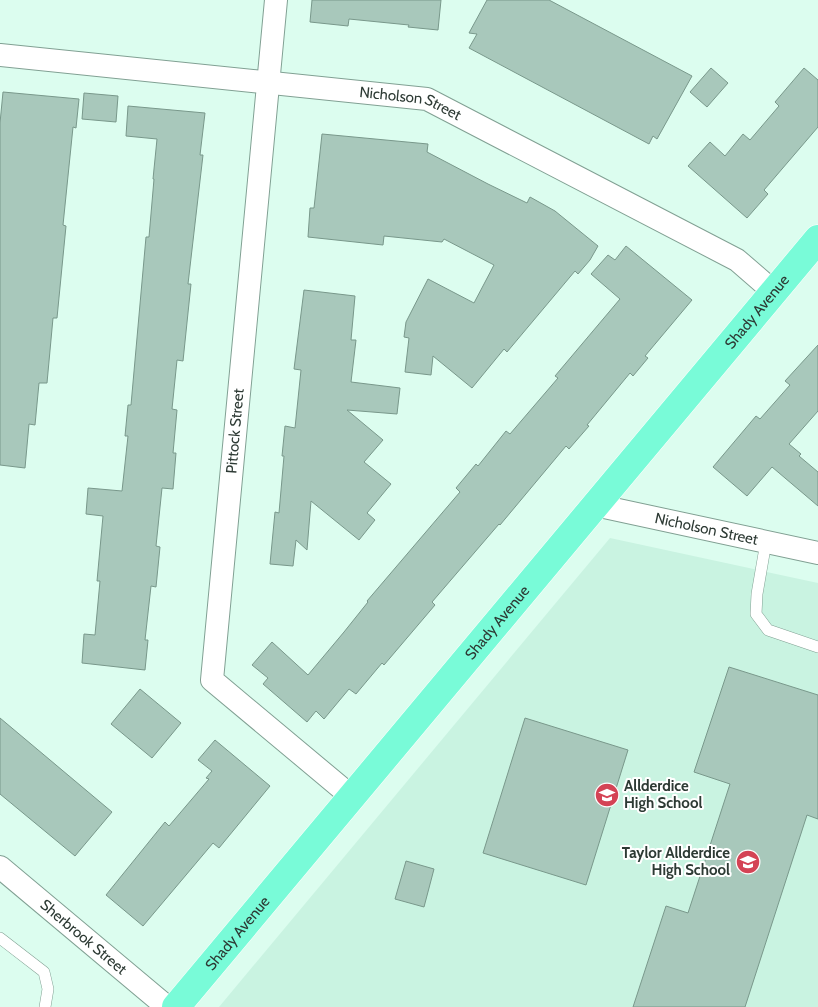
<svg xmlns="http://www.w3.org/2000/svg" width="818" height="1007" font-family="Cabin,sans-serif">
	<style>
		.built { fill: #c9f3e1 }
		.building { fill: #a8c8bb; stroke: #79988b }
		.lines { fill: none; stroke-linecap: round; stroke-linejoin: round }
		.lane-casing { stroke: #81a093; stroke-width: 12 }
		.street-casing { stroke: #81a093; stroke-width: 24 }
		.primary-casing { stroke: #fff; stroke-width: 29 }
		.lane { stroke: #fff; stroke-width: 11 }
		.street { stroke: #fff; stroke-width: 22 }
		.primary { stroke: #79fbd8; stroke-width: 28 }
		.labels { text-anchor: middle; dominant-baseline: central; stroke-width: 4; stroke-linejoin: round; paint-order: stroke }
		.street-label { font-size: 15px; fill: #2d3a34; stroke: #fff }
		.poi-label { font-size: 15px; font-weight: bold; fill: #2d3a34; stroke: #fff; text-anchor: start }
	</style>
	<rect width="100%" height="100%" fill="#dcfdef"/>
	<path class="built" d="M 610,538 L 818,583 L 818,1007 L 219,1007 Z"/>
	<path class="building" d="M 312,0 L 441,0 L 438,30 L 408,27 L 409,25 L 349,19 L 348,26 L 310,22 Z
		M 487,0 L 549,0 L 692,76 L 657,139 L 653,136 L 649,144 L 469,48 L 477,34 L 469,33 Z
		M 711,68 L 728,83 L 707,107 L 690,92 Z
		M 804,68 L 818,80 L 818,127 L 764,190 L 768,194 L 747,218 L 688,166 L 710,142 L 725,156 L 743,134 L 750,140 L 779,106 L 775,102 Z
		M 3,92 L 79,99 L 76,128 L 73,127 L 63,225 L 66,226 L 57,318 L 53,318 L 47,383 L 39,383 L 35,425 L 29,424 L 25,468 L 0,465 L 0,123 Z
		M 84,93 L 118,96 L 116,122 L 82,119 Z
		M 128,106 L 205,113 L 200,155 L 203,155 L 188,284 L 191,284 L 183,361 L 177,360 L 172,409 L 177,410 L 173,453 L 176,453 L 173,489 L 162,488 L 156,546 L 160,547 L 156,587 L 151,586 L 145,640 L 148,640 L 145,670 L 82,663 L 84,634 L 95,635 L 100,581 L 97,581 L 103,516 L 86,514 L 88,488 L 122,491 L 128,436 L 125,436 L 128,405 L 131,405 L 146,237 L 149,237 L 154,179 L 153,179 L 157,139 L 126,136 Z
		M 322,134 L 428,144 L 427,152 L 488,184 L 527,203 L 530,197 L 555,211 L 598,246 L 590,260 L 578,274 L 575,271 L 507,352 L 504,349 L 472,388 L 433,356 L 431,375 L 405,372 L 409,338 L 404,337 L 406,322 L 428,279 L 474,303 L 494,265 L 444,239 L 442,242 L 384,236 L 383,245 L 308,237 L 310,208 L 314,208 Z
		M 626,246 L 692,300 L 645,356 L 648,358 L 633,376 L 630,373 L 587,425 L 589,426 L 569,449 L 566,446 L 500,525 L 499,524 L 432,602 L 435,605 L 384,665 L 382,663 L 356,694 L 349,689 L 324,719 L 316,711 L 307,722 L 263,684 L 268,678 L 252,665 L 272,642 L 308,675 L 344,632 L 368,602 L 367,601 L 460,492 L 456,488 L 476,464 L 478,466 L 506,431 L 510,434 L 558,378 L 555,376 L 620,299 L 591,274 L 608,255 L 615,260 Z
		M 304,290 L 355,296 L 351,340 L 356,340 L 351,382 L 400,388 L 397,414 L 347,410 L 383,440 L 364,462 L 391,484 L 367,513 L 375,520 L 359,540 L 311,501 L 307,550 L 296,540 L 293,566 L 270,564 L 275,512 L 279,513 L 284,456 L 282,456 L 285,426 L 295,428 L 301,370 L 294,369 Z
		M 818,345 L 818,411 L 789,444 L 801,454 L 799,456 L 818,472 L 818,506 L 772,467 L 747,496 L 713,467 L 756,416 L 760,419 L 790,385 L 785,381 Z
		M 729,667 L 818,695 L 818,819 L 807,815 L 745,1007 L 633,1007 L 666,906 L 688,913 L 730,784 L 694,772 Z
		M 140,689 L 181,723 L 152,758 L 111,724 Z
		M 0,718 L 112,812 L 75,856 L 0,794 Z
		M 525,718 L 628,750 L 586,885 L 483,853 Z
		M 215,740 L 270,786 L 219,848 L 213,843 L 143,926 L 106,895 L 165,822 L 169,826 L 209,779 L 206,778 L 212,771 L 198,760 Z
		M 406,861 L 434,869 L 424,907 L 395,899 Z"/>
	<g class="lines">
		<g class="lane-casing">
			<path id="lane" d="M 766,542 L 757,594 L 756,614 L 768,630 L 818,647
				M 0,938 L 44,972 L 48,989 L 45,1007"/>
		</g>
		<g class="street-casing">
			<g id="street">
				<path d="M 276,0 L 212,680 L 352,797"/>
				<path id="s1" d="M 0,55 L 427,99 L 737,260 L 774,292"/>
				<path id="s2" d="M 595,505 L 818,553"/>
				<path id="s3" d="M 0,867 L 167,1007"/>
			</g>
		</g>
		<g class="primary-casing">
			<g id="primary">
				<path id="s4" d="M 176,1007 L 818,239"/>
			</g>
		</g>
		<use href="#lane" class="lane"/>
		<use href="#street" class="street"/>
		<use href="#primary" class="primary"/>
	</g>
	<defs>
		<g id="school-disc" transform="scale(1.25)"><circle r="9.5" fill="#d44355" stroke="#fff"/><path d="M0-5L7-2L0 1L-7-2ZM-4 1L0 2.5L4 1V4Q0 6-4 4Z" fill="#fff"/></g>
	</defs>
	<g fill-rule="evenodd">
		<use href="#school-disc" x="607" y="795"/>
		<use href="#school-disc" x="748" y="862"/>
	</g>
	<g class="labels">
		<g class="street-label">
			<text stroke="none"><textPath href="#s1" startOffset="414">Nicholson Street</textPath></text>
			<text stroke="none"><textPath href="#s4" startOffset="906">Shady Avenue</textPath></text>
			<text transform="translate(235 431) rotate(-85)">Pittock Street</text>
			<text stroke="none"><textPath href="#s2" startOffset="114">Nicholson Street</textPath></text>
			<text stroke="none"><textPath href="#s4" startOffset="501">Shady Avenue</textPath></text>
			<text stroke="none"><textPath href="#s4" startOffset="96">Shady Avenue</textPath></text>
			<text stroke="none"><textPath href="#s3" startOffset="109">Sherbrook Street</textPath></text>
		</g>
		<g class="poi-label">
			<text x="624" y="786">Allderdice<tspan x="624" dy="17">High School</tspan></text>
			<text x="730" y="853" text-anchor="end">Taylor Allderdice<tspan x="730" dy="17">High School</tspan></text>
		</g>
	</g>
</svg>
